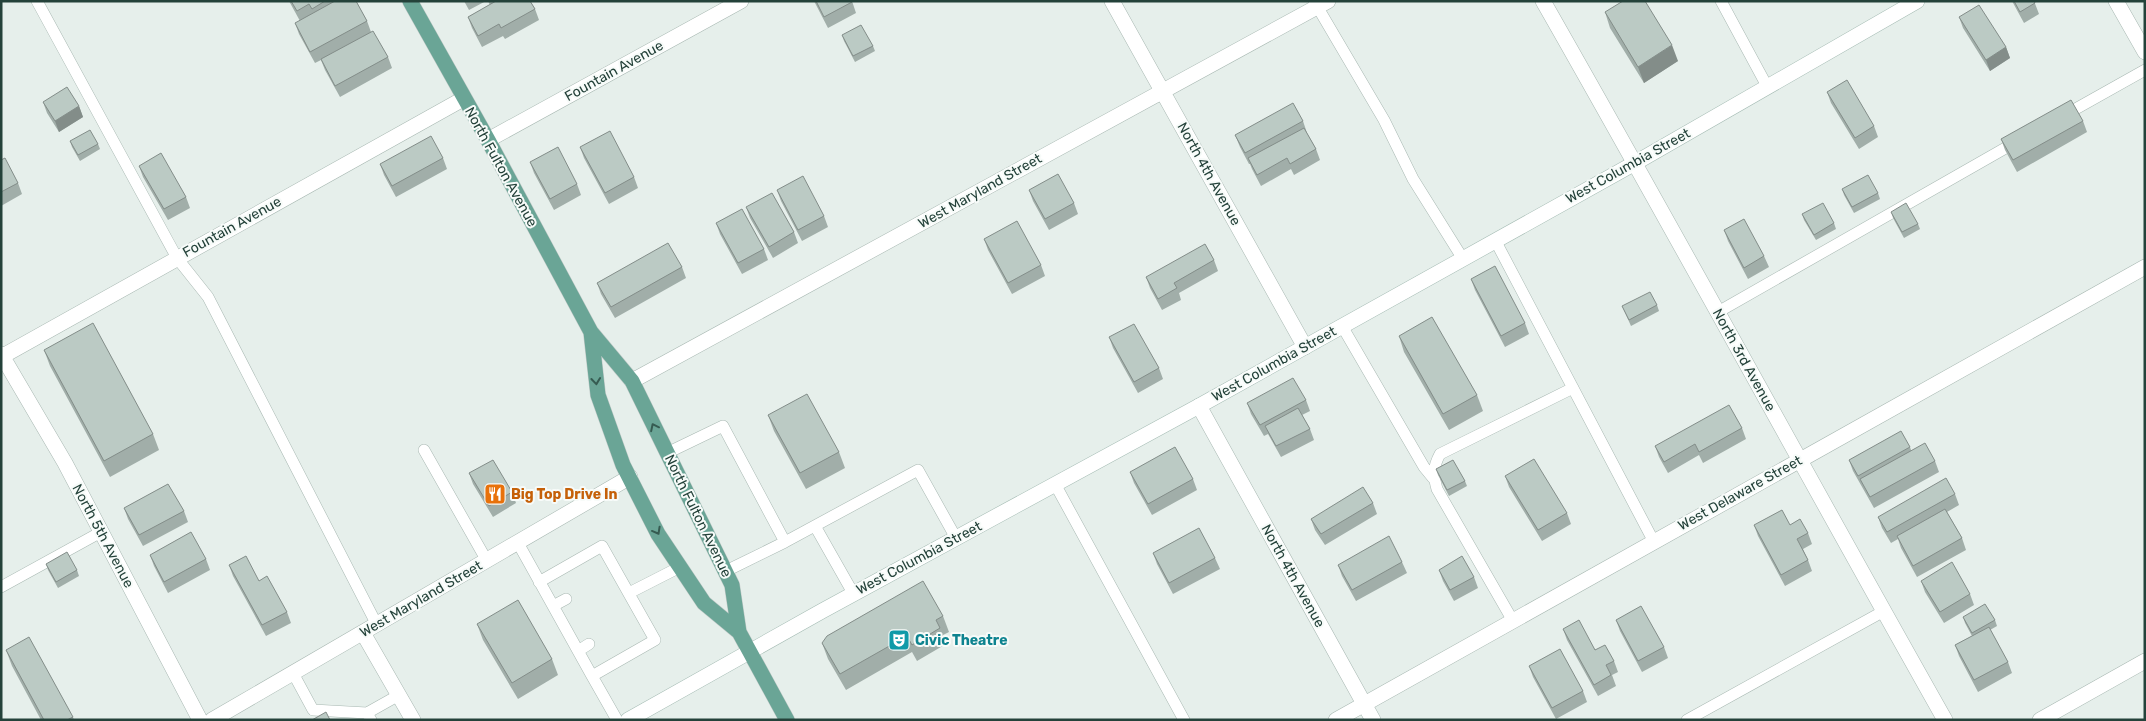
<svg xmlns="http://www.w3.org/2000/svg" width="2146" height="721" font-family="Rubik,sans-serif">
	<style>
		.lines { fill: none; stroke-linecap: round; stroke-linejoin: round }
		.lane-casing { stroke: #a8b8b2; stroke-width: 12 }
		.street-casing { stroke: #a8b8b2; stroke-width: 16 }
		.secondary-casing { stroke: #a4bbb3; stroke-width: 16 }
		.primary-casing { stroke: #c2cac8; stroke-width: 16 }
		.lane { stroke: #fff; stroke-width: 11 }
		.street { stroke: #fff; stroke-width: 15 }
		.secondary { stroke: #fff; stroke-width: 15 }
		.primary { stroke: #6aa596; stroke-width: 15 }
		.wall { fill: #a1aea9 }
		.shaded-wall { fill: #838d89 }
		.building { fill: #bbcac4; stroke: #838d89 }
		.oneway { stroke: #365b51 }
		.labels { text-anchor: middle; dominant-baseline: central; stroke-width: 4; stroke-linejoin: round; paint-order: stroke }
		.street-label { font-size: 14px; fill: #24423a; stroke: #f7fbf9 }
		.food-label { font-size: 14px; font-weight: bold; fill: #c56008; stroke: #f7fbf9; text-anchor: start }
		.culture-label { font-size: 14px; font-weight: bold; fill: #0d838f; stroke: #f7fbf9; text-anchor: start }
	</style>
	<rect width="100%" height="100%" fill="#e6efeb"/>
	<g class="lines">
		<g class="lane-casing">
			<path id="lane" d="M 37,1 L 177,258 L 208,297 L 377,625
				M 1314,1 L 1384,120 L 1413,179 L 1463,259
				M 1721,1 L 1768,88
				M 2063,116 L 2145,70
				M 1495,240 L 1654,542
				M 1718,312 L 2016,142
				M 1342,326 L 1424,467 L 1433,478
				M 424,450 L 487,561
				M 667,453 L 723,426 L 785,542 L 918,470 L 956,538
				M 1055,484 L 1184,720
				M 815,526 L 853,593
				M 518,543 L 592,676
				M 726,571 L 785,542
				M 539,582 L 602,546 L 655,640 L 592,676 L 617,720
				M 1,587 L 101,532
				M 629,593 L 680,567
				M 553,606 L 566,599
				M 1513,621 L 1437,489 C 1433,475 1433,467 1440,454 L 1573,388
				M 578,651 L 589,644
				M 293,673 L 313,710 L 367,713 L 371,720
				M 367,713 L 399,695
				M 1687,720 L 1884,611"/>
		</g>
		<g class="street-casing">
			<path id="street" d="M 1112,1 L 1305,347
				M 1543,1 C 1679,239 1810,481 1945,720
				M 2116,1 L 2145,52
				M 488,140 L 741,1
				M 1,354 L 65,463 L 200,720
				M 1,357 L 463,99
				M 632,381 L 1328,1
				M 1199,406 L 1373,720
				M 363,633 L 413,720
				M 212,720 L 630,477
				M 1336,720 L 2145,267
				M 2040,720 L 2145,661"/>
		</g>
		<g class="secondary-casing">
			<path id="secondary" d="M 628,720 L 822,611 L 1199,406 L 1635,163 L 1917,1"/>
		</g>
		<g class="primary-casing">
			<path id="primary" d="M 410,1 L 488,140 L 591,332 L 632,381 L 732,585 L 739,632 L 787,720
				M 591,332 L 598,395 L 623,465 L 658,534 L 704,603 L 739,632"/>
		</g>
		<use href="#lane" class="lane"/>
		<use href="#street" class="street"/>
		<use href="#secondary" class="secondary"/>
		<use href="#primary" class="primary"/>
	</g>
	<path class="wall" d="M 289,1 L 356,1 L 367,21 L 371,32 L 388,57 L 392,68 L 340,97 L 325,70 L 321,60 L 315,63 L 299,34 L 295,23 L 300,21 Z
		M 464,1 L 486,1 L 469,10 Z
		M 488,1 L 530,1 L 535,9 L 539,20 L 505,39 L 503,36 L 482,47 L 472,28 L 468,17 L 490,5 Z
		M 814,1 L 852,1 L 856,13 L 828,28 Z
		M 2012,1 L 2034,1 L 2039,14 L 2024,23 Z
		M 1605,12 L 1678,61 L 1644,83 L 1610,28 Z
		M 1959,17 L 2006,47 L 2010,58 L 1990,71 L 1963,28 Z
		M 842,35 L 873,46 L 875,51 L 855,62 L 844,41 Z
		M 1827,92 L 1874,126 L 1878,137 L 1859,149 L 1831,103 Z
		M 43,102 L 79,106 L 83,117 L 59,132 L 47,113 Z
		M 1303,121 L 1307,133 L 1316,149 L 1320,160 L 1294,175 L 1291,169 L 1261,186 L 1252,169 L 1250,164 L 1249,164 L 1240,147 L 1235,135 Z
		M 2083,121 L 2087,132 L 2017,172 L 2005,150 L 2001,139 Z
		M 70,141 L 98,144 L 100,149 L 80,161 L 72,147 Z
		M 580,147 L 634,177 L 638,188 L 609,204 L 584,158 Z
		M 443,158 L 447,169 L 396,197 L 384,175 L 380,164 Z
		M 1,160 L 18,183 L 22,194 L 1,206 Z
		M 530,162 L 577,184 L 581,195 L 554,210 L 534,173 Z
		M 139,166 L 186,197 L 190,208 L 168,220 L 143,177 Z
		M 1842,189 L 1878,193 L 1880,199 L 1854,213 L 1844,195 Z
		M 777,190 L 824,216 L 828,227 L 802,241 L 781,201 Z
		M 1029,190 L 1074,203 L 1078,214 L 1049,230 L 1033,201 Z
		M 746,207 L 794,232 L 798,243 L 773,258 L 750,218 Z
		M 1891,212 L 1918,224 L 1920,229 L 1904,238 L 1893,218 Z
		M 1802,214 L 1834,223 L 1836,229 L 1816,240 L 1804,220 Z
		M 716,223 L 764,249 L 768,260 L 742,274 L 720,234 Z
		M 1724,230 L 1764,256 L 1769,267 L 1748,279 L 1728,241 Z
		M 984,239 L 1041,265 L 1045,276 L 1012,294 L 988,250 Z
		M 1214,260 L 1218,271 L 1179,293 L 1181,300 L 1162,310 L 1150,288 L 1146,277 Z
		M 682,267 L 686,278 L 615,318 L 601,294 L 597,283 Z
		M 1471,279 L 1525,323 L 1529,334 L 1505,347 L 1475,290 Z
		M 1657,305 L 1659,311 L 1631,326 L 1622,306 Z
		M 1399,336 L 1477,395 L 1483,411 L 1449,430 L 1404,352 Z
		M 1109,337 L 1159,368 L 1163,379 L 1138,393 L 1113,348 Z
		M 44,350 L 153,434 L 159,450 L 110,477 L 50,366 Z
		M 1306,400 L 1310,411 L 1302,415 L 1310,429 L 1314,440 L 1281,457 L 1268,434 L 1264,436 L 1251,414 L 1247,403 Z
		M 768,415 L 839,452 L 845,468 L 806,489 L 774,431 Z
		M 1742,428 L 1746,439 L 1703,463 L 1699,455 L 1668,473 L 1659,457 L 1655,446 Z
		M 1910,447 L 1911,450 L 1935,461 L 1939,472 L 1874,508 L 1853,471 L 1849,460 Z
		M 1436,469 L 1465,481 L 1467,486 L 1449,496 L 1438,475 Z
		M 1130,472 L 1193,479 L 1197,490 L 1152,515 L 1134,483 Z
		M 469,473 L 512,492 L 516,503 L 493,517 L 473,484 Z
		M 1505,476 L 1567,513 L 1571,524 L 1542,541 L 1509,487 Z
		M 1955,494 L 1959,505 L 1947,512 L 1962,538 L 1966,550 L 1917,577 L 1901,548 L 1898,539 L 1891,543 L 1882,528 L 1878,517 Z
		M 1373,503 L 1377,514 L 1325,545 L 1315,530 L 1311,519 Z
		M 124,508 L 184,511 L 188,522 L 143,546 L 128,519 Z
		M 1754,525 L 1790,525 L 1808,533 L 1812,544 L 1803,549 L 1808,560 L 1812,571 L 1785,586 L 1758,536 Z
		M 1153,553 L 1215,558 L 1220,569 L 1173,594 L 1157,564 Z
		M 150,555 L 206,559 L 210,570 L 168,593 L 154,566 Z
		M 1402,562 L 1407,573 L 1356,601 L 1342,576 L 1338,565 Z
		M 46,564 L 77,570 L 79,576 L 58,588 L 48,570 Z
		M 229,565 L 287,612 L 291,623 L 266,636 L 233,576 Z
		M 1439,570 L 1474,577 L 1478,588 L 1454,601 L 1443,581 Z
		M 1921,581 L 1970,594 L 1974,605 L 1944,623 L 1925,592 Z
		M 943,616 L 949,632 L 943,635 L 946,644 L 917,661 L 912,652 L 846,690 L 828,659 L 822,643 Z
		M 1963,617 L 1995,620 L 1997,626 L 1990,630 L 2008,662 L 2012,673 L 1978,692 L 1959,656 L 1955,645 L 1972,636 L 1965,623 Z
		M 1616,620 L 1664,647 L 1668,658 L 1642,672 L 1620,631 Z
		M 477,624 L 552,659 L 558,675 L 518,699 L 483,640 Z
		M 1563,629 L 1614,661 L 1618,672 L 1612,675 L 1616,686 L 1598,696 L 1567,640 Z
		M 6,650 L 73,717 L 74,720 L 41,720 L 12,666 Z
		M 1529,666 L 1583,691 L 1587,702 L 1556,719 L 1533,677 Z"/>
	<path class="shaded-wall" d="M 1672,45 L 1678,61 L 1644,83 L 1638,67 Z
		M 2006,47 L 2010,58 L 1990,71 L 1986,60 Z
		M 79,106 L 83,117 L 59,132 L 55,121 Z"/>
	<path class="building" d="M 291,1 L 325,1 L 312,9 L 309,4 L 297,11 Z
		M 335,1 L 356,1 L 367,21 L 310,52 L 295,23 Z
		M 496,1 L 530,1 L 535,9 L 501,28 L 499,24 L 478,36 L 468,17 Z
		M 816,1 L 852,1 L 852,2 L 824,17 Z
		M 1623,1 L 1645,1 L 1672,45 L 1638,67 L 1605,12 Z
		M 2014,1 L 2034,1 L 2035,3 L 2020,12 Z
		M 1979,5 L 2006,47 L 1986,60 L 1959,17 Z
		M 861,25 L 873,46 L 853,56 L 842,35 Z
		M 373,31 L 388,57 L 335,86 L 321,59 Z
		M 1847,80 L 1874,126 L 1855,138 L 1827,92 Z
		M 67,87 L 79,106 L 55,121 L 43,102 Z
		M 2071,100 L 2083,121 L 2013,160 L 2001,139 Z
		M 1293,103 L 1303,121 L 1245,153 L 1235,135 Z
		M 1304,128 L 1316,149 L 1290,164 L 1287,158 L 1257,175 L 1248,158 Z
		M 90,130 L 98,144 L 78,155 L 70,141 Z
		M 610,131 L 634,177 L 605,193 L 580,147 Z
		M 431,136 L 443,158 L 392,186 L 380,164 Z
		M 558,147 L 577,184 L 550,199 L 530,162 Z
		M 161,153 L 186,197 L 164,209 L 139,166 Z
		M 5,158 L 18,183 L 1,192 L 1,160 Z
		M 1058,174 L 1074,203 L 1045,219 L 1029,190 Z
		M 1868,175 L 1878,193 L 1852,207 L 1842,189 Z
		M 803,176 L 824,216 L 798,230 L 777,190 Z
		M 772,193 L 794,232 L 769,247 L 746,207 Z
		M 1823,203 L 1834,223 L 1814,235 L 1802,214 Z
		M 1906,203 L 1918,224 L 1902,232 L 1891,212 Z
		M 742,209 L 764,249 L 738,263 L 716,223 Z
		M 1744,219 L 1764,256 L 1744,268 L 1724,230 Z
		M 1017,221 L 1041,265 L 1008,283 L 984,239 Z
		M 668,243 L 682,267 L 611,307 L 597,283 Z
		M 1205,244 L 1214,260 L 1174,283 L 1177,288 L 1158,299 L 1146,277 Z
		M 1495,266 L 1525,323 L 1501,336 L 1471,279 Z
		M 1650,292 L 1657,305 L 1629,320 L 1622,306 Z
		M 1432,317 L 1477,395 L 1443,414 L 1399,336 Z
		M 93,323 L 153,434 L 104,461 L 44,350 Z
		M 1134,324 L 1159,368 L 1134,382 L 1109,337 Z
		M 1293,378 L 1306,400 L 1260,425 L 1247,403 Z
		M 807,394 L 839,452 L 800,473 L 768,415 Z
		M 1729,405 L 1742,428 L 1699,452 L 1695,444 L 1664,462 L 1655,446 Z
		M 1298,408 L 1310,429 L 1276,446 L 1265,426 Z
		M 1901,431 L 1910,447 L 1858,476 L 1849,460 Z
		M 1925,443 L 1935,461 L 1870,497 L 1860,479 Z
		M 1175,447 L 1193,479 L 1148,504 L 1130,472 Z
		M 1534,459 L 1567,513 L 1538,530 L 1505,476 Z
		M 493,460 L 512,492 L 489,506 L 469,473 Z
		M 1453,460 L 1465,481 L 1447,490 L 1436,469 Z
		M 1946,478 L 1955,494 L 1887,532 L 1878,517 Z
		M 168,484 L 184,511 L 139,535 L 124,508 Z
		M 1363,487 L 1373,503 L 1321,534 L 1311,519 Z
		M 1945,509 L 1962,538 L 1913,566 L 1897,536 Z
		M 1782,510 L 1790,525 L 1800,519 L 1808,533 L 1797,539 L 1808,560 L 1781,575 L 1754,525 Z
		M 1199,528 L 1215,558 L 1169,583 L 1153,553 Z
		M 191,532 L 206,559 L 164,582 L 150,555 Z
		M 1389,536 L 1402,562 L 1352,590 L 1338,565 Z
		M 67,552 L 77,570 L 56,582 L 46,564 Z
		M 246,556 L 259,581 L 267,576 L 287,612 L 262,625 L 229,565 Z
		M 1462,556 L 1474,577 L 1450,590 L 1439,570 Z
		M 1952,562 L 1970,594 L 1940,612 L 1921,581 Z
		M 923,581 L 943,616 L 936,620 L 940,628 L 912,645 L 907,636 L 840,674 L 822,643 L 827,636 Z
		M 518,600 L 552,659 L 512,683 L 477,624 Z
		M 1985,604 L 1995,620 L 1972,633 L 1963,617 Z
		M 1641,606 L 1664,647 L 1638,661 L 1616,620 Z
		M 1579,620 L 1595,650 L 1605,645 L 1614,661 L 1606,665 L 1611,675 L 1594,685 L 1563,629 Z
		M 1989,627 L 2008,662 L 1974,680 L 1955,645 Z
		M 29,637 L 73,717 L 67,720 L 44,720 L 6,650 Z
		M 1560,649 L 1583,691 L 1552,708 L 1529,666 Z
		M 326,712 L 330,720 L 312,720 Z"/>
	<defs><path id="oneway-chevron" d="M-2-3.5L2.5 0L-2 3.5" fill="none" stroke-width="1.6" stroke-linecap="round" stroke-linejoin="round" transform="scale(1.25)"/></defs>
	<g class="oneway">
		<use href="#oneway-chevron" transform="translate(596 381) rotate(84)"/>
		<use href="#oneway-chevron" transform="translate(654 427) rotate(-116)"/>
		<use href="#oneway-chevron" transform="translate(657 531) rotate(61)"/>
	</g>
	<defs>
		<g id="restaurant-square" transform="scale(1.125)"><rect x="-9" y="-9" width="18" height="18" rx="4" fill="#e8710a" stroke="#f7fbf9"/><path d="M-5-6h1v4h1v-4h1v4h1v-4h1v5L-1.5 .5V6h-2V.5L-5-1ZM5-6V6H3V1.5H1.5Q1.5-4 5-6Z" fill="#fff"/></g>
		<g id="theatre-square" transform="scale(1.125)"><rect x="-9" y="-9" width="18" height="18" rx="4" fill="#0f9aa8" stroke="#f7fbf9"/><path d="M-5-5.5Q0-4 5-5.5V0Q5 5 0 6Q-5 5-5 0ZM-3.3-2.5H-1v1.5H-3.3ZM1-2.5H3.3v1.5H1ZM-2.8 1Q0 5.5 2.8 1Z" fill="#fff"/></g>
	</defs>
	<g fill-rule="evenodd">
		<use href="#restaurant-square" x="495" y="494"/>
		<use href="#theatre-square" x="899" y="640"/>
	</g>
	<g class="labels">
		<g class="street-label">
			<text transform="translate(614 71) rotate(-29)">Fountain Avenue</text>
			<text transform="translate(1628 166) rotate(-29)">West Columbia Street</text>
			<text transform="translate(501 167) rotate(61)">North Fulton Avenue</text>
			<text transform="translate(1209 174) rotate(61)">North 4th Avenue</text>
			<text transform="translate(980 191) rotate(-29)">West Maryland Street</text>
			<text transform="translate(232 227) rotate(-29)">Fountain Avenue</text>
			<text transform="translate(1744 360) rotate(61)">North 3rd Avenue</text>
			<text transform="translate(1274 364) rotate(-29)">West Columbia Street</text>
			<text transform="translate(1740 493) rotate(-29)">West Delaware Street</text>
			<text transform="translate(698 516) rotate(64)">North Fulton Avenue</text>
			<text transform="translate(103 536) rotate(62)">North 5th Avenue</text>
			<text transform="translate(919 558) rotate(-28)">West Columbia Street</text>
			<text transform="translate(1293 576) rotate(61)">North 4th Avenue</text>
			<text transform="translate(421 599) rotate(-30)">West Maryland Street</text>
		</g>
		<g class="food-label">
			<text x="511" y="494">Big Top Drive In</text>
		</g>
		<g class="culture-label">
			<text x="915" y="640">Civic Theatre</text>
		</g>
	</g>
	<rect width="2146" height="721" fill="none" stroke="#24423a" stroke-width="5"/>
</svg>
